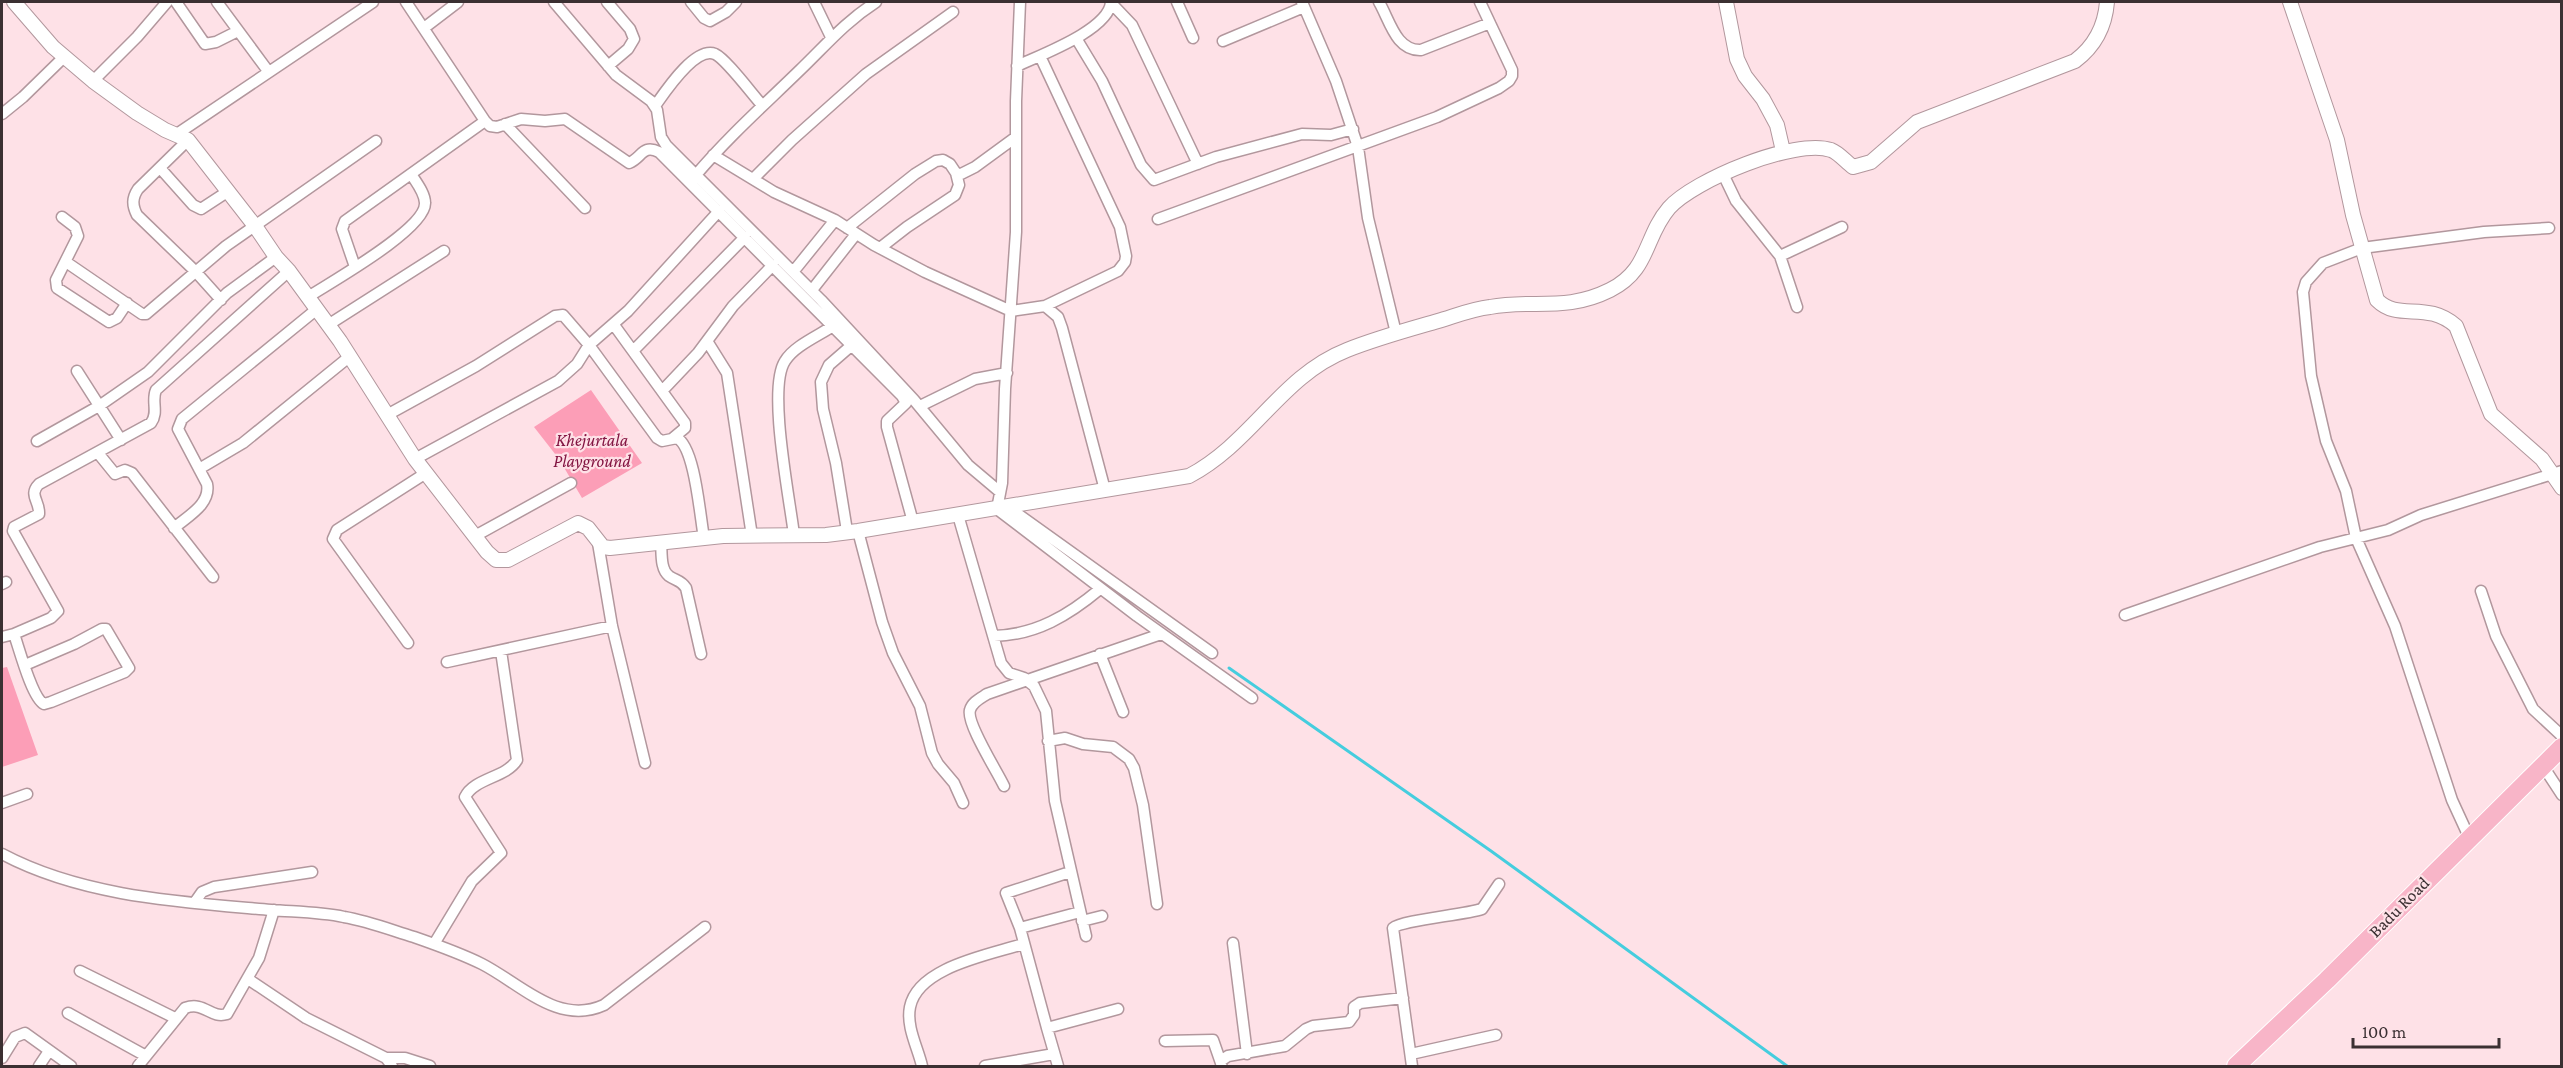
<svg xmlns="http://www.w3.org/2000/svg" width="2563" height="1068" font-family="'Crimson Pro',serif">
	<style>
		.green { fill: #fc9eb7 }
		.lines { fill: none; stroke-linecap: round; stroke-linejoin: round }
		.stream { stroke: #45cdde; stroke-width: 3 }
		.minor-casing { stroke: #b2979d; stroke-width: 13 }
		.tertiary-casing { stroke: #b2979d; stroke-width: 16 }
		.primary-casing { stroke: #fff; stroke-width: 20 }
		.minor { stroke: #fff; stroke-width: 10 }
		.tertiary { stroke: #fff; stroke-width: 14 }
		.primary { stroke: #f8b5c8; stroke-width: 18 }
		.labels { text-anchor: middle; dominant-baseline: central; stroke-width: 4.5; stroke-linejoin: round; paint-order: stroke }
		.park-label { font-size: 18px; font-style: italic; fill: #831542; stroke: #fee1e7 }
		.street-label { font-size: 18px; fill: #3b3032; stroke: #fee1e7 }
	</style>
	<rect width="100%" height="100%" fill="#fee1e7"/>
	<path class="green" d="M 591,390 L 642,463 L 582,498 L 559,459 L 534,427 Z
		M 7,667 L 38,755 L 2,767 L 2,668 Z"/>
	<g class="lines">
		<path class="stream" d="M 1229,668 L 1491,851 L 1787,1066"/>
		<g class="minor-casing">
			<path id="minor" d="M 176,2 L 205,44 L 216,42 L 238,31
				M 217,2 L 268,71
				M 406,2 L 485,121 L 490,126 L 497,127 L 521,119 L 545,121 L 565,119 L 629,163 C 642,158 642,144 659,152 L 902,396 L 906,403 L 887,421 L 887,427 L 913,522
				M 554,2 L 616,75 L 651,101 L 657,110 L 661,137 L 666,145 L 821,300 L 914,400 L 968,465 L 1000,492
				M 607,2 L 630,29 L 634,39 L 628,49 L 608,66
				M 691,2 L 704,18 L 710,21 L 726,12 L 736,2
				M 814,2 L 831,37
				M 1020,2 L 1016,101 L 1016,232 L 1005,389 L 1002,483 L 997,509 L 1137,616 L 1252,698
				M 1177,2 L 1193,38
				M 1302,2 L 1336,81 L 1358,147 L 1368,218 L 1396,333
				M 1379,2 C 1390,21 1396,51 1421,50 L 1490,23
				M 1112,4 L 1132,25 L 1198,164
				M 424,28 L 458,2
				M 1076,38 L 1102,81 L 1141,165 L 1154,180 L 1216,157 L 1302,134 L 1331,135 L 1353,129
				M 1223,41 L 1304,7
				M 1040,56 L 1120,227 L 1126,256 L 1125,262 L 1118,271 L 1045,306
				M 1017,66 C 1040,55 1109,30 1111,2
				M 93,81 L 137,37 L 167,2
				M 655,106 C 665,92 695,46 715,54 C 726,59 752,94 762,105
				M 2,114 L 23,97 L 64,57
				M 505,124 L 585,208
				M 177,134 L 373,2
				M 188,140 L 138,189 C 132,198 132,205 137,215 L 195,271 L 221,300
				M 713,155 L 774,192 L 835,220 L 874,245 L 925,272 L 1011,311 L 1045,306 L 1058,317 L 1062,328 L 1105,490
				M 160,168 L 193,205 L 201,209 L 227,192
				M 1723,174 L 1736,201 L 1780,256 L 1797,307
				M 695,176 C 729,136 763,106 800,70 C 826,45 845,22 876,2
				M 753,179 L 792,140 L 866,74 L 953,12
				M 62,217 L 75,227 L 78,236 L 56,280 L 57,288 L 109,322 L 117,318 L 127,303
				M 1158,219 L 1437,117 L 1499,88 L 1509,81 L 1512,76 L 1512,70 L 1480,2
				M 847,228 L 915,174 L 936,161 L 943,160 L 950,164 L 956,173 L 961,174 L 975,167 L 1016,137
				M 880,248 L 907,227 L 955,195 L 959,185 L 956,173
				M 1780,256 L 1842,227
				M 66,262 L 142,314 L 146,314 L 226,246 L 376,141
				M 355,267 L 342,229 L 345,221 L 485,121
				M 793,272 L 835,220
				M 812,290 L 856,234
				M 308,297 C 331,282 426,229 425,203 C 425,193 416,182 411,174
				M 328,325 L 444,251
				M 614,325 L 685,423 L 685,428 L 673,438
				M 707,341 L 727,373 L 752,536
				M 633,351 L 745,237
				M 77,371 L 121,440
				M 662,391 L 698,353 L 733,306 L 773,265
				M 920,406 L 975,379 L 1007,373
				M 387,415 L 476,366 L 555,316 L 563,315 L 589,345 L 657,438 L 662,441 L 677,438 C 695,447 700,517 704,538
				M 37,441 L 99,406 L 148,372 L 227,293 L 276,257
				M 98,453 L 115,474 L 125,470 L 132,473 L 213,577
				M 415,459 L 558,381 L 577,364 L 589,345 L 628,311 L 719,211
				M 199,469 L 243,443 L 349,357
				M 1008,507 L 1212,653
				M 958,515 L 1001,663 L 1009,673 L 1024,678 L 1034,686 L 1046,711 L 1055,801 L 1086,936
				M 174,528 C 188,516 211,504 207,484 L 178,429 L 182,419 L 317,309
				M 847,531 L 836,463 L 823,409 L 821,382 L 829,365 L 852,345
				M 858,531 L 882,622 L 893,653 L 920,706 L 932,753 L 938,764 L 954,783 L 963,803
				M 794,535 C 790,500 767,388 785,361 C 794,346 818,336 833,326
				M 475,536 L 571,483
				M 661,542 C 662,553 660,569 669,576 C 676,581 681,580 686,588 L 701,654
				M 598,543 L 612,626 L 645,763
				M 2,584 L 6,582
				M 2481,591 L 2496,636 L 2533,709 L 2562,736
				M 2125,615 L 2320,547 L 2388,530 L 2421,515 L 2562,471
				M 994,636 C 1036,635 1069,615 1100,589
				M 2,637 L 14,634
				M 408,643 L 333,539 L 337,530 L 426,473
				M 1100,654 L 1123,712
				M 447,662 L 612,626
				M 25,665 L 74,644 L 102,629 L 106,629 L 129,668 L 125,672 L 51,702 L 44,704 C 32,698 19,648 14,634 L 51,618 L 58,611 L 13,531 L 14,527 L 39,514 C 40,501 28,495 39,484 L 151,423 C 159,412 151,401 156,390 L 289,271
				M 1048,741 L 1065,738 L 1083,744 L 1113,747 L 1129,759 L 1134,768 L 1143,805 L 1157,904
				M 2543,766 L 2562,795
				M 1004,786 C 997,771 966,723 970,710 C 972,702 981,698 987,694 L 1161,634
				M 2,803 L 27,794
				M 2469,837 L 2452,800 L 2395,626 L 2356,538 L 2346,491 L 2326,441 L 2311,376 L 2303,292 L 2306,282 L 2323,263 L 2362,248 L 2484,232 L 2549,228
				M 2,854 C 83,897 181,902 271,910 C 296,912 320,912 344,917 C 368,921 391,930 414,937 C 437,945 460,953 482,964 C 521,984 558,1026 604,1005 L 705,927
				M 195,902 L 202,892 L 214,887 L 312,872
				M 1082,921 L 1102,916
				M 1020,928 L 1080,912
				M 1233,943 L 1247,1054
				M 434,944 L 472,881 L 501,853 L 465,797 C 474,778 506,778 517,760 L 501,651
				M 80,971 L 175,1018
				M 248,979 L 306,1018 L 386,1058 L 392,1066
				M 68,1013 L 146,1056
				M 1047,1028 L 1020,928 L 1006,893 L 1070,872
				M 1165,1041 L 1213,1040 L 1221,1063
				M 1411,1054 L 1496,1035
				M 2,1058 L 15,1037 L 25,1033 L 71,1066
				M 386,1058 L 405,1058 L 430,1066
				M 39,1066 L 49,1051
				M 138,1066 L 185,1008 C 205,1001 210,1019 227,1014 L 259,958 L 274,910
				M 922,1066 C 918,1048 906,1027 910,1007 C 918,967 989,955 1023,944
				M 985,1066 L 1054,1054
				M 1058,1066 L 1047,1028 L 1118,1009
				M 1221,1066 L 1222,1060 L 1228,1056 L 1285,1046 L 1306,1029 L 1313,1026 L 1349,1022 L 1354,1015 L 1354,1007 L 1360,1003 L 1403,998
				M 1412,1066 L 1393,928 C 1402,920 1464,915 1482,909 L 1499,884"/>
		</g>
		<g class="tertiary-casing">
			<path id="tertiary" d="M 14,2 L 53,47 L 93,81 L 137,113 L 165,130 L 188,140 L 255,226 L 276,257 L 289,271 L 340,341 L 415,459 L 487,552 L 496,560 L 508,560 L 578,523 L 588,528 L 603,547 L 610,548 L 723,536 L 826,535 L 858,531 L 1189,476 C 1253,442 1281,376 1347,350 C 1377,338 1407,330 1438,321 C 1455,316 1472,309 1490,307 C 1534,299 1566,312 1610,290 C 1650,270 1644,237 1669,208 C 1694,180 1795,138 1831,150 C 1839,153 1846,162 1853,167 L 1871,162 L 1917,122 L 2075,61 C 2095,46 2105,27 2107,2
				M 1726,2 L 1737,59 L 1745,76 L 1763,99 L 1777,125 L 1783,151
				M 2290,2 L 2337,140 L 2353,215 L 2377,300 C 2399,322 2426,300 2456,326 L 2491,414 L 2542,459 L 2562,488"/>
		</g>
		<g class="primary-casing">
			<path id="primary" d="M 2236,1066 L 2327,980 L 2562,747"/>
		</g>
		<use href="#minor" class="minor"/>
		<use href="#tertiary" class="tertiary"/>
		<use href="#primary" class="primary"/>
	</g>
	<g class="labels">
		<g class="park-label">
			<text x="592" y="440">Khejurtala<tspan x="592" dy="21">Playground</tspan></text>
		</g>
		<g class="street-label">
			<text transform="translate(2399 907) rotate(-45)">Badu Road</text>
		</g>
	</g>
	<rect width="2563" height="1068" fill="none" stroke="#3b3032" stroke-width="6"/>
	<path d="M2353 1038v9h146v-9" fill="none" stroke="#3b3032" stroke-width="3"/>
	<text x="2362" y="1038" font-size="18" fill="#3b3032" stroke="#fee1e7" stroke-width="4.5" paint-order="stroke">100 m</text>
</svg>
